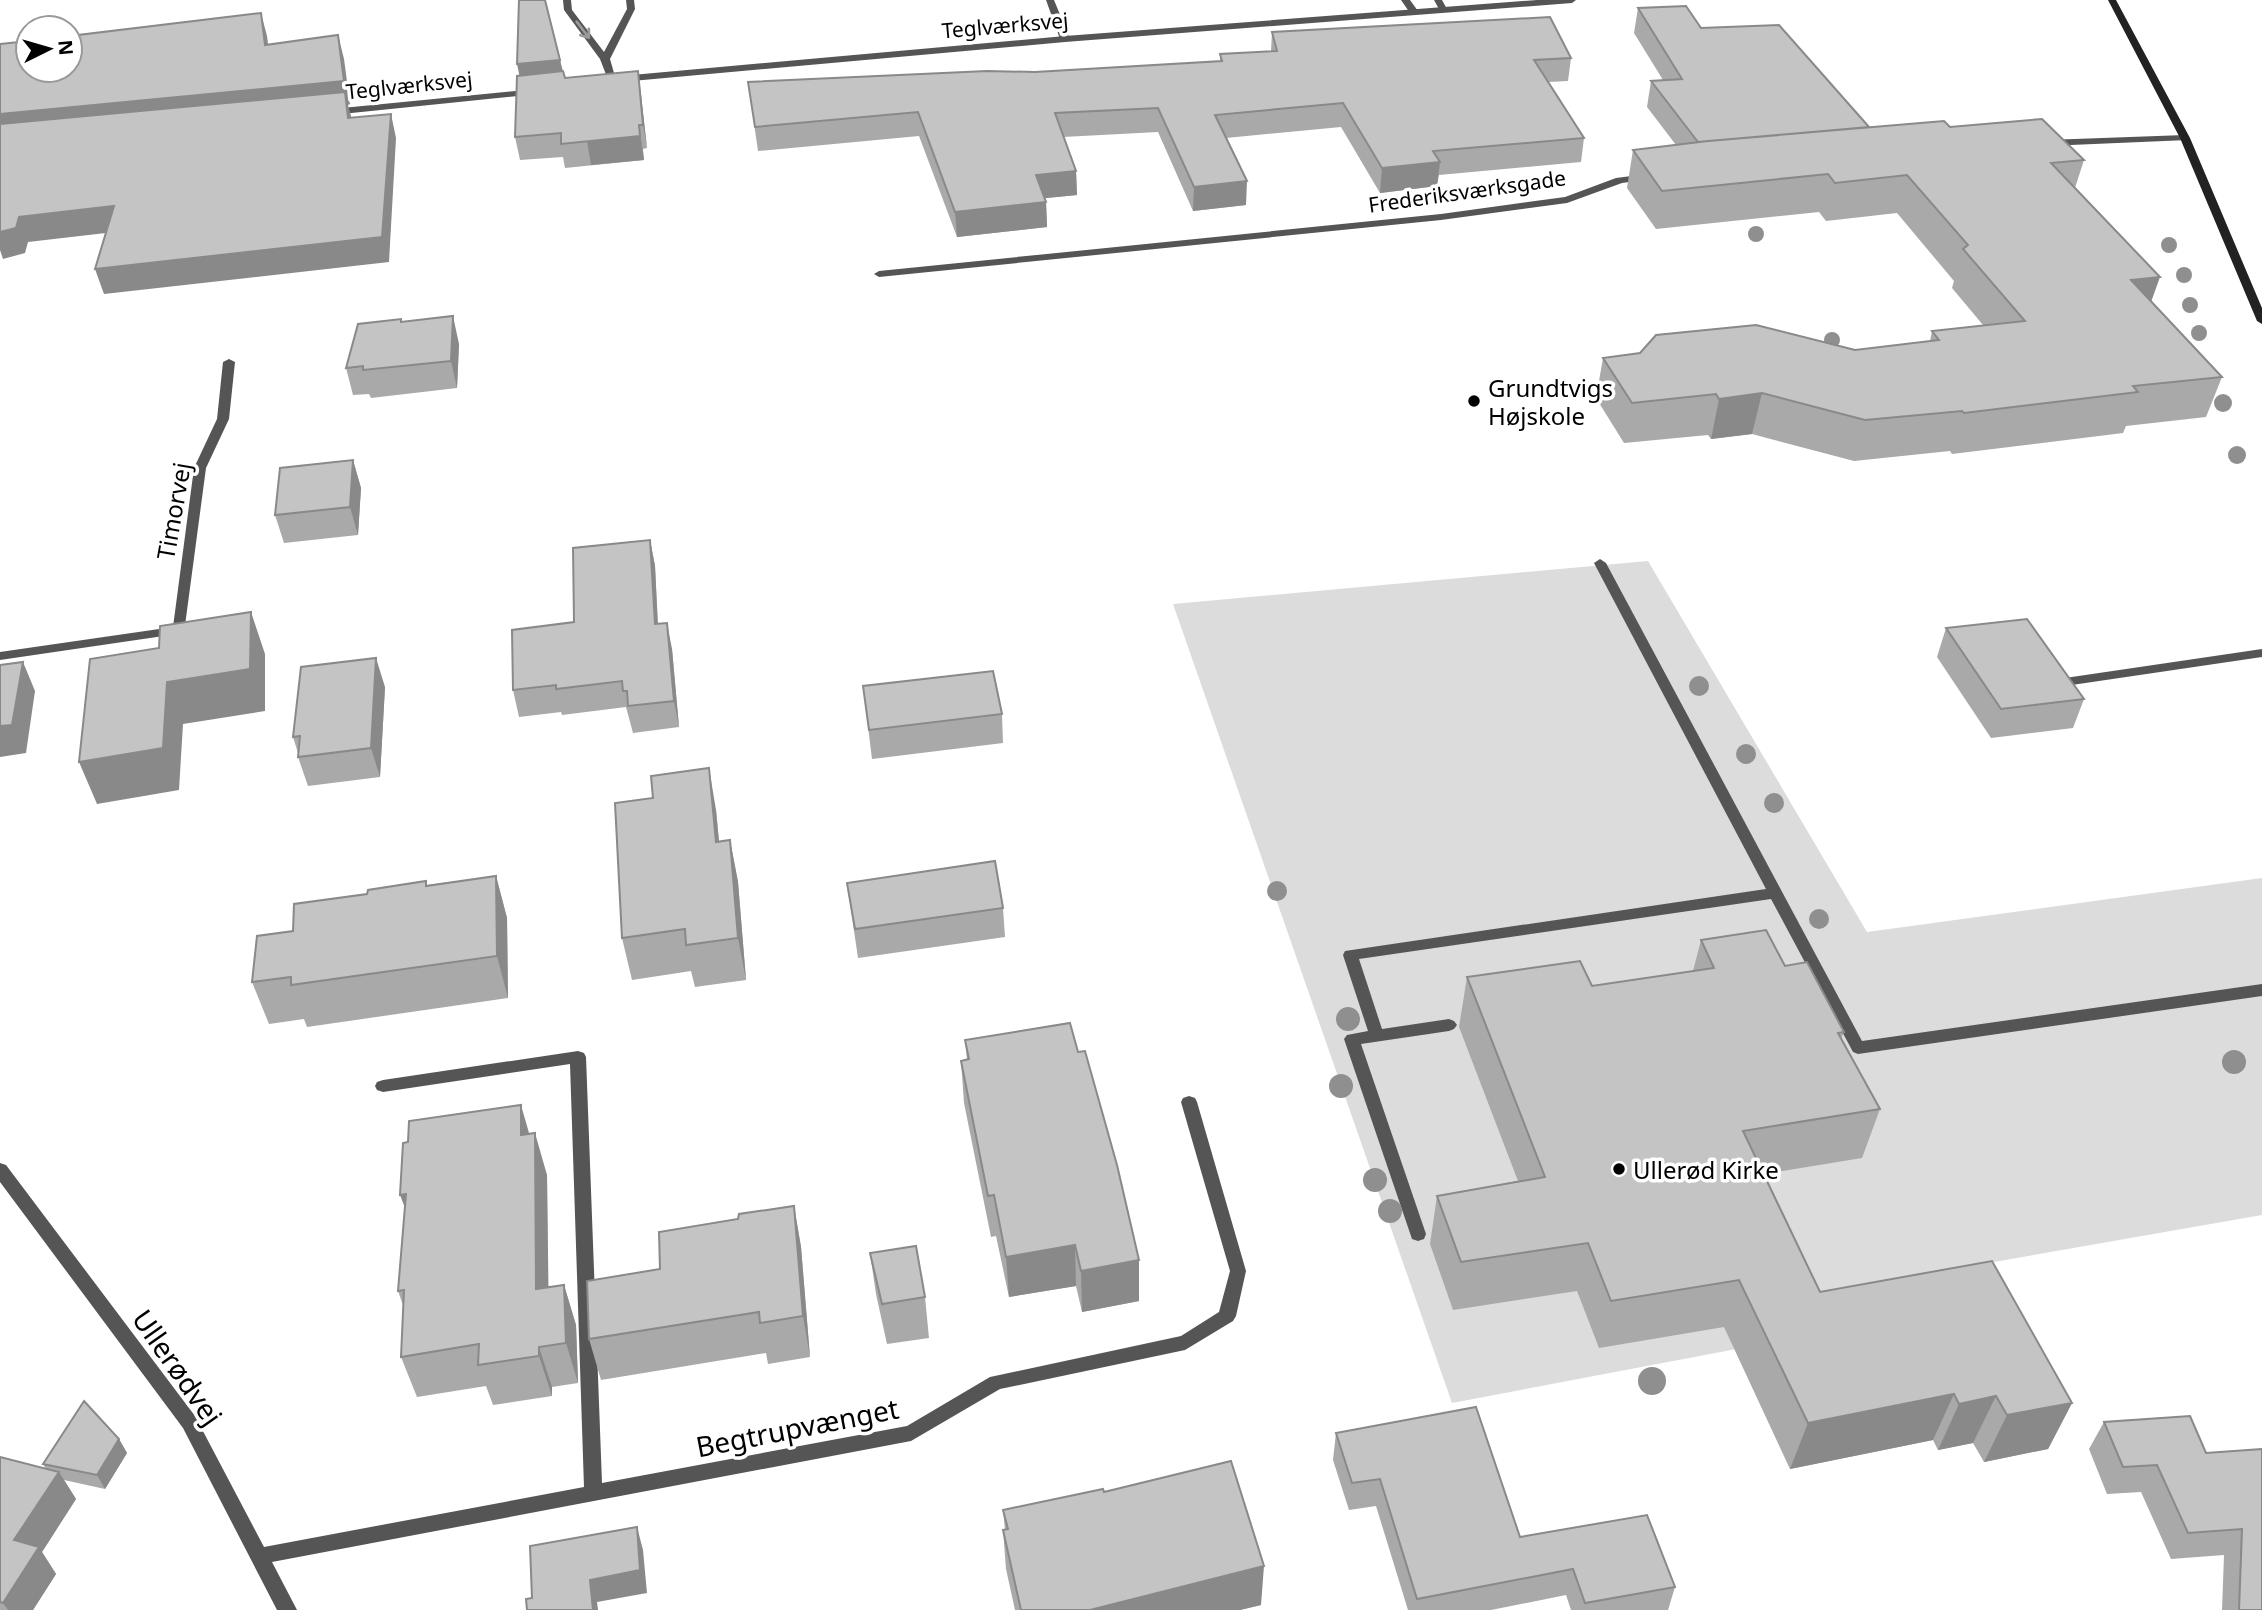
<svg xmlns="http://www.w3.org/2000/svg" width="2262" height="1610" font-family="'Noto Sans',sans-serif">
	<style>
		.green { fill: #dcdcdc }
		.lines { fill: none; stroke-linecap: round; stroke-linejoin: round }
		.lane { fill: #555; fill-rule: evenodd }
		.street { fill: #555; fill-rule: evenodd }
		.secondary { fill: #222; fill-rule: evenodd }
		.tree { fill: #8f8f8f }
		.wall { fill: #a9a9a9 }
		.shaded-wall { fill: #898989 }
		.building { fill: #c4c4c4; stroke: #898989; stroke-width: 2 }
		.oneway { stroke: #999 }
		.poi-dot { fill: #000; stroke: #fff; stroke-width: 2.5 }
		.labels { text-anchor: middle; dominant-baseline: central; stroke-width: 7; stroke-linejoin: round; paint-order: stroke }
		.far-street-label { font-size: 21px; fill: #000; stroke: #fff }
		.poi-label { font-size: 24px; fill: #000; stroke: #fff; text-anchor: start }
		.street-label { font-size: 24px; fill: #000; stroke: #fff }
		.near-street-label { font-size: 28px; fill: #000; stroke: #fff }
	</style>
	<rect width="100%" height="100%" fill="#fff"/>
	<path class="green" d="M 1648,561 L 1867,932 L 2262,878 L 2262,1215 L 1817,1293 L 1821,1333 L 1452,1403 L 1173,604 Z"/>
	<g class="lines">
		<path class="lane" d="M 1046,0 L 1054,0 L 1070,39 L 1068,41 L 1060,39 Z
			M 1401,0 L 1410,0 L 1418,11 L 1416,13 L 1410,13 Z
			M 1434,0 L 1442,0 L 1447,9 L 1446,11 L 1440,11 Z
			M 1600,559 L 1606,563 L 1862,1041 L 2262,984 L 2262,996 L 1858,1054 L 1853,1052 L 1771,899 L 1359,959 L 1382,1029 L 1449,1019 L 1454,1021 L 1457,1025 L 1454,1029 L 1449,1031 L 1361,1044 L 1426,1234 L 1424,1239 L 1418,1241 L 1412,1239 L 1344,1039 L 1347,1035 L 1368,1031 L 1343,955 L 1345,951 L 1766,889 L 1594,563 Z
			M 2262,649 L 2262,657 L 2065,686 L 2058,682 L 2065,678 Z"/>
		<path class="street" d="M 563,0 L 571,0 L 572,10 L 604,52 L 627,9 L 626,0 L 634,0 L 635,9 L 610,59 L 614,73 L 632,75 L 1065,36 L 1537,0 L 1576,0 L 1572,3 L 1065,42 L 632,81 L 607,77 L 600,59 L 564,10 Z
			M 535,89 L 540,92 L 538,94 L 332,115 L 327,112 L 332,109 Z
			M 2185,135 L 2188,136 L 2188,140 L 2047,146 L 2042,143 L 2047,140 Z
			M 1647,174 L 1652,177 L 1651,179 L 1622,183 L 1567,203 L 1441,220 L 879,277 L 874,274 L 879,271 L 1441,214 L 1565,197 L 1616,178 Z
			M 229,359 L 235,362 L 229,419 L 206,468 L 184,633 L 0,660 L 0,652 L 173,627 L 194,468 L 217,419 L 223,362 Z
			M 578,1051 L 584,1053 L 586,1057 L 602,1483 L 907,1426 L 990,1377 L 1181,1336 L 1219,1312 L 1230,1271 L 1181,1102 L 1183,1098 L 1189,1096 L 1195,1098 L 1197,1102 L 1246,1271 L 1236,1316 L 1233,1321 L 1185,1350 L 1000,1389 L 911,1441 L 272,1562 L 297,1610 L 277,1610 L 183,1428 L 0,1182 L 0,1163 L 6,1165 L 195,1416 L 264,1547 L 584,1487 L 570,1064 L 383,1092 L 377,1090 L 375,1086 L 377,1082 L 383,1080 Z"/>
		<path class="secondary" d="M 2108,0 L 2116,0 L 2190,138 L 2262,308 L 2262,324 L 2257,321 L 2180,138 Z"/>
	</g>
	<g class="tree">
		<circle cx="1756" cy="234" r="8"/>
		<circle cx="2169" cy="245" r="8"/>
		<circle cx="2184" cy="275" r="8"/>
		<circle cx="2190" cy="305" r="8"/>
		<circle cx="2199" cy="333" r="8"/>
		<circle cx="1832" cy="340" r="8"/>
		<circle cx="2223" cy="403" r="9"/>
		<circle cx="2237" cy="455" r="9"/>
		<circle cx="1699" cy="686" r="10"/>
		<circle cx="1746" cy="754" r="10"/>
		<circle cx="1774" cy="803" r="10"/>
		<circle cx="1277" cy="891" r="10"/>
		<circle cx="1819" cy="919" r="10"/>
		<circle cx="1348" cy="1019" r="12"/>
		<circle cx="2234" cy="1062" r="12"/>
		<circle cx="1341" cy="1086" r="12"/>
		<circle cx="1375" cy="1180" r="12"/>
		<circle cx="1390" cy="1211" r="12"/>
		<circle cx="1652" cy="1381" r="14"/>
	</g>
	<path class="wall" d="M 1638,8 L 1701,28 L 1869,127 L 1950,127 L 2084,160 L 2075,188 L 2151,302 L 2222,377 L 2206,417 L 2126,426 L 2123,433 L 1952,454 L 1950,451 L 1854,461 L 1752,434 L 1711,439 L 1708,435 L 1624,443 L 1596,398 L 1603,358 L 1855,350 L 1930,341 L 1932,331 L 1983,325 L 1952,288 L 1954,281 L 1897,213 L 1826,221 L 1819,212 L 1656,229 L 1627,188 L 1633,150 L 1676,145 L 1647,107 L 1651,81 L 1663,80 L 1634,33 Z
		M 1272,32 L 1571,58 L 1568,81 L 1548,82 L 1584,138 L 1581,162 L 1439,175 L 1437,186 L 1380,193 L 1341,127 L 1226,138 L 1246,205 L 1193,211 L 1158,132 L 1063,137 L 1076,171 L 1077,195 L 1045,198 L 1046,202 L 1047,227 L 957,237 L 919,136 L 758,151 L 748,82 L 1035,72 L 1220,61 L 1220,54 L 1271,51 Z
		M 560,60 L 565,78 L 641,95 L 647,148 L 643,149 L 644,160 L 565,168 L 563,157 L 520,160 L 515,137 L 520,76 Z
		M 402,322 L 459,344 L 457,388 L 371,398 L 369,394 L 353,395 L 346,368 Z
		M 353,460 L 361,488 L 358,535 L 284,543 L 275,515 Z
		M 650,540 L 655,566 L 658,624 L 672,649 L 679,727 L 633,733 L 626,707 L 562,715 L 561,712 L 519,717 L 513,690 Z
		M 1946,628 L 2084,699 L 2073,728 L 1991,738 L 1937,657 Z
		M 863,686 L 1002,714 L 1003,743 L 872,759 Z
		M 385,687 L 380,777 L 308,786 L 298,757 L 298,753 L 293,737 Z
		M 716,810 L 719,842 L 730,840 L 738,882 L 746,980 L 695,987 L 691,971 L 632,980 L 622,938 Z
		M 496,876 L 507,918 L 508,998 L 307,1027 L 304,1019 L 269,1024 L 252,982 L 293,931 L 367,894 L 426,881 L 427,885 Z
		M 847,883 L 1003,908 L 1005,937 L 858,958 Z
		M 1701,940 L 1785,966 L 1844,1032 L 1841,1039 L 1880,1109 L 1862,1158 L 1764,1174 L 1820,1292 L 2072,1403 L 2048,1449 L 1984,1462 L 1973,1443 L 1938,1450 L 1933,1440 L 1790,1469 L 1724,1327 L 1599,1348 L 1577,1291 L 1453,1310 L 1430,1244 L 1437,1196 L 1518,1181 L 1459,1027 L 1467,977 L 1592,986 L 1693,971 Z
		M 965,1040 L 1078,1052 L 1139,1260 L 1139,1301 L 1082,1312 L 1076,1286 L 1009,1297 L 996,1236 L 991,1237 L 964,1103 L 961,1061 L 967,1060 Z
		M 529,1134 L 547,1175 L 548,1287 L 564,1285 L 576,1325 L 578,1383 L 552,1387 L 552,1396 L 493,1405 L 486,1386 L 417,1397 L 401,1357 L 403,1305 L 398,1291 Z
		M 794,1206 L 801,1247 L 810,1357 L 768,1364 L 766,1353 L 601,1380 L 589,1339 L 738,1219 Z
		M 870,1253 L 925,1297 L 929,1338 L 887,1344 L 876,1294 Z
		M 2104,1422 L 2206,1453 L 2262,1449 L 2262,1610 L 2222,1610 L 2224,1555 L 2171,1559 L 2141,1492 L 2107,1494 L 2089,1449 Z
		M 1336,1433 L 1520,1537 L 1675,1587 L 1668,1610 L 1571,1610 L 1566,1595 L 1491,1610 L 1408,1610 L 1376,1506 L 1349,1510 L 1333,1460 Z
		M 119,1439 L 127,1453 L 105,1489 L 64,1480 L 76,1499 L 42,1552 L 56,1574 L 33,1610 L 0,1610 L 0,1457 L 46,1469 L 43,1464 Z
		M 1104,1492 L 1261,1605 L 1240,1610 L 1015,1610 L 1006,1569 L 1003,1530 L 1005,1530 L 1003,1510 Z"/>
	<path class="shaded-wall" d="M 261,13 L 267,36 L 271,68 L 265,45 Z
		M 338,35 L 344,59 L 350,104 L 348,105 L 351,116 L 354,142 L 0,138 L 0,114 Z
		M 560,60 L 565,83 L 522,88 L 517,64 Z
		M 638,71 L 641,95 L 647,148 L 643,125 Z
		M 391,114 L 396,138 L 389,262 L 104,294 L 95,269 Z
		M 639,125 L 644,160 L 591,165 L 587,141 Z
		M 1440,162 L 1437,186 L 1380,193 L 1382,168 Z
		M 1076,171 L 1077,195 L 1037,199 L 1036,175 Z
		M 1247,181 L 1246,205 L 1193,211 L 1194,187 Z
		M 1046,202 L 1047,227 L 957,237 L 955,212 Z
		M 114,206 L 123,231 L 28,242 L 25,253 L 3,259 L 0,250 L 0,232 L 19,217 Z
		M 2160,277 L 2146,316 L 2131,280 Z
		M 453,316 L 459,344 L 457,388 L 451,361 Z
		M 1762,393 L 1752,434 L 1711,439 L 1719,399 Z
		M 353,460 L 361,488 L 358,535 L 350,507 Z
		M 650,540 L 655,566 L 659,651 L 655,624 Z
		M 251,612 L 265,654 L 265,711 L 183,724 L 179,790 L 97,804 L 79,762 L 167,682 Z
		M 667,623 L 672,649 L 679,727 L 674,701 Z
		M 376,658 L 385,687 L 380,777 L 371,748 Z
		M 23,662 L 35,691 L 26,753 L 0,757 L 0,726 Z
		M 709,768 L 716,810 L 723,884 L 716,842 Z
		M 730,840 L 738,882 L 746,980 L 738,938 Z
		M 496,876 L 507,918 L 508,998 L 497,956 Z
		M 521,1105 L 533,1147 L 521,1135 Z
		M 535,1133 L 547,1175 L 549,1330 L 536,1289 Z
		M 406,1194 L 416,1236 L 400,1195 Z
		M 794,1206 L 801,1247 L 810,1357 L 803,1316 Z
		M 1075,1245 L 1076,1286 L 1009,1297 L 1006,1257 Z
		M 1139,1260 L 1139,1301 L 1082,1312 L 1081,1271 Z
		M 564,1285 L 576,1325 L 578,1383 L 566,1343 Z
		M 539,1347 L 552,1387 L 552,1396 L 539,1356 Z
		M 1954,1394 L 1933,1440 L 1790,1469 L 1808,1423 Z
		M 1996,1396 L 1973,1443 L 1938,1450 L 1959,1404 Z
		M 2072,1403 L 2048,1449 L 1984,1462 L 2007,1415 Z
		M 119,1439 L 127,1453 L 105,1489 L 97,1475 Z
		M 59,1472 L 76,1499 L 42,1552 L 56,1574 L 33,1610 L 8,1610 L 3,1603 L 14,1540 Z
		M 637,1527 L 643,1550 L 647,1593 L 597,1602 L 598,1610 L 593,1610 L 590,1580 Z
		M 1264,1566 L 1261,1605 L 1240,1610 L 1090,1610 Z"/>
	<path class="building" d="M 519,0 L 545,0 L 560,60 L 517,64 Z
		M 1686,6 L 1701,28 L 1779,25 L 1869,127 L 1698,142 L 1651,81 L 1682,79 L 1638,8 Z
		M 261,13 L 265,45 L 338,35 L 344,81 L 0,114 L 0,44 L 28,41 L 28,70 L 70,70 L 70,36 Z
		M 1550,17 L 1571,58 L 1534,60 L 1584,138 L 1433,151 L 1440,162 L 1382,168 L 1343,103 L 1215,115 L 1247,181 L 1194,187 L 1158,108 L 1055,113 L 1076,171 L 1036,175 L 1046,202 L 955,212 L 918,112 L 755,127 L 748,82 L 987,71 L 1035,72 L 1222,61 L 1220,54 L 1277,51 L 1272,32 Z
		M 563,71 L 565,78 L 638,71 L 643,125 L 639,125 L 640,136 L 561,144 L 561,133 L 515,137 L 517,76 Z
		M 345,92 L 348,118 L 391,114 L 382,237 L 95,269 L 114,206 L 19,217 L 16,228 L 0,232 L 0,124 Z
		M 2042,119 L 2084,160 L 2051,163 L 2160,277 L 2131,280 L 2222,377 L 2133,386 L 2138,392 L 1964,413 L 1962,411 L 1865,420 L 1762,393 L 1719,399 L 1716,394 L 1632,403 L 1603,358 L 1640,353 L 1656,335 L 1756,325 L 1855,350 L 1939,340 L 1932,331 L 2025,321 L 1963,249 L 1968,245 L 1907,175 L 1835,183 L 1828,174 L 1662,191 L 1633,150 L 1708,141 L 1944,121 L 1950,127 Z
		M 453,316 L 451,361 L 363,370 L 363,366 L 346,368 L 358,324 L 401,319 L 401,322 Z
		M 353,460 L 350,507 L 275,515 L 280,468 Z
		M 650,540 L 655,624 L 667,623 L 674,701 L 628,706 L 627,691 L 623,691 L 622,681 L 556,689 L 556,685 L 513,690 L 512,630 L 574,622 L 573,548 Z
		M 251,612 L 250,669 L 167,682 L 163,748 L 79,762 L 90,659 L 159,648 L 160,626 Z
		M 2027,619 L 2084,699 L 2001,709 L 1946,628 Z
		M 376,658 L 371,748 L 298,757 L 300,736 L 293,737 L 301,667 Z
		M 23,662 L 12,725 L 0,726 L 0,665 Z
		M 993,671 L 1002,714 L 869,730 L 863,686 Z
		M 709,768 L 716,842 L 730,840 L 738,938 L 686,945 L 685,929 L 622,938 L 615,803 L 653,798 L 651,776 Z
		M 995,861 L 1003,908 L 855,929 L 847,883 Z
		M 496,876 L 497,956 L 291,985 L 291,977 L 252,982 L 257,936 L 293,931 L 294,904 L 367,894 L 368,890 L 426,881 L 426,886 Z
		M 1766,930 L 1785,966 L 1807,962 L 1844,1032 L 1838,1033 L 1880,1109 L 1743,1131 L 1820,1292 L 1992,1261 L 2072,1403 L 2007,1415 L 1996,1396 L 1959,1404 L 1954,1394 L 1808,1423 L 1739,1280 L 1611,1301 L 1588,1243 L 1461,1262 L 1437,1196 L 1545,1177 L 1467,977 L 1580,961 L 1592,986 L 1714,968 L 1701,940 Z
		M 1070,1023 L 1078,1052 L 1085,1051 L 1117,1165 L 1139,1260 L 1081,1271 L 1075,1245 L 1006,1257 L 994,1195 L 988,1196 L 961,1061 L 969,1059 L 965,1040 Z
		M 521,1105 L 521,1135 L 535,1133 L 536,1289 L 564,1285 L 566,1343 L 539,1347 L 539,1356 L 478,1365 L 479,1344 L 401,1357 L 404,1290 L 398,1291 L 406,1194 L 400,1195 L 403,1143 L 408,1142 L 409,1121 Z
		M 794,1206 L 803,1316 L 760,1323 L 759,1312 L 589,1339 L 587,1281 L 660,1269 L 659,1232 L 738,1219 L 739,1214 Z
		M 916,1246 L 925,1297 L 882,1304 L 870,1253 Z
		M 84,1401 L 119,1439 L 97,1475 L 43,1464 Z
		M 1476,1407 L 1520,1537 L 1647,1515 L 1675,1587 L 1585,1603 L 1573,1569 L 1417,1599 L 1380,1479 L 1352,1483 L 1336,1433 Z
		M 2190,1416 L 2206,1453 L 2262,1449 L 2262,1610 L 2239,1610 L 2242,1529 L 2188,1533 L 2157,1465 L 2123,1467 L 2104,1422 Z
		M 0,1457 L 59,1472 L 14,1540 L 39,1547 L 3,1603 L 0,1602 Z
		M 1231,1461 L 1264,1566 L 1090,1610 L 1021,1610 L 1003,1530 L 1008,1529 L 1003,1510 L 1103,1489 L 1104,1492 Z
		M 637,1527 L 640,1570 L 590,1580 L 593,1610 L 527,1610 L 526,1599 L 532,1598 L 530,1546 Z"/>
	<defs><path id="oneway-shaft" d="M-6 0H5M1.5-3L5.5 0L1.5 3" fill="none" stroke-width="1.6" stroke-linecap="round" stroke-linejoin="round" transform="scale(1.75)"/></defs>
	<use class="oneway" href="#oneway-shaft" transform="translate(583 30) rotate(53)"/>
	<g class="poi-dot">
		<circle cx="1474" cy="401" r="7"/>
		<circle cx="1619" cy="1169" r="7"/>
	</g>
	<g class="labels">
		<g class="far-street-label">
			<text transform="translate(1005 25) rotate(-5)">Teglværksvej</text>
			<text transform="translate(409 85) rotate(-6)">Teglværksvej</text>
			<text transform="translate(1467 191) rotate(-8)">Frederiksværksgade</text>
		</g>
		<g class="poi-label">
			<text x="1488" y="387">Grundtvigs<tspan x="1488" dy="28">Højskole</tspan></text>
			<text x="1633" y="1169">Ullerød Kirke</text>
		</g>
		<g class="street-label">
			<text transform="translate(173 511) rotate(-80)">Timorvej</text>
		</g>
		<g class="near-street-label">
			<text transform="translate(178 1367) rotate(55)">Ullerødvej</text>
			<text transform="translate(797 1427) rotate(-11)">Begtrupvænget</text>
		</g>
	</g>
	<g transform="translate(49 49) rotate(85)"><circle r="33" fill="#ffffff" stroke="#999999" stroke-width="2"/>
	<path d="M0-5L12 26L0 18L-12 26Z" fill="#000000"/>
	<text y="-10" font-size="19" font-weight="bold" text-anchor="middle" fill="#000000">N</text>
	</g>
</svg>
